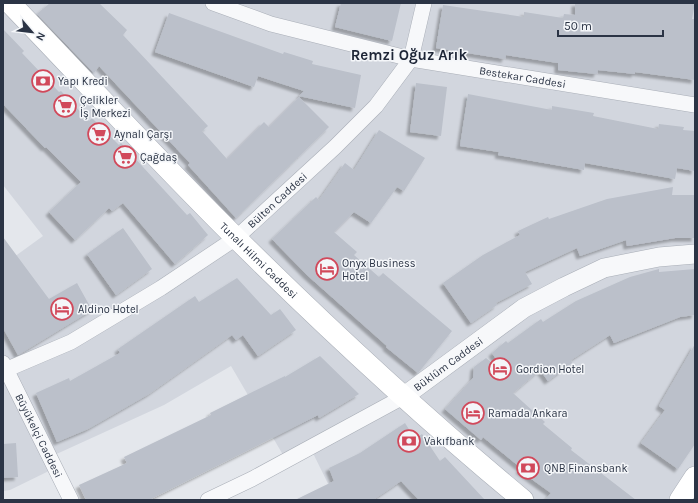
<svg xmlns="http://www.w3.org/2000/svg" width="698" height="503" font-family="Karla,sans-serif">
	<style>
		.built { fill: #d2d6de }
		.building { fill: #bbc0ca; filter: url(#shadow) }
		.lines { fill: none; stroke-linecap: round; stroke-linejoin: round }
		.minor-casing { stroke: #a9aeb7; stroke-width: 16 }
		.tertiary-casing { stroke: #a9aeb7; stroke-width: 20 }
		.secondary-casing { stroke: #a9aeb7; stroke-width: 22 }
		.minor { stroke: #f7f8fa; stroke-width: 15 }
		.tertiary { stroke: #f7f8fa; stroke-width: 19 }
		.secondary { stroke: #fff; stroke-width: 21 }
		.labels { text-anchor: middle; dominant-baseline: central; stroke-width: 3; stroke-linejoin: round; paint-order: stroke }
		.street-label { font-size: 11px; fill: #2b3445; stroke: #f4f6f9 }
		.poi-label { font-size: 11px; fill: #2b3445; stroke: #f4f6f9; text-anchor: start }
		.district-label { font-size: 15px; font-weight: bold; fill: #1d2536; stroke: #f4f6f9 }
	</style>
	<defs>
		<filter id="shadow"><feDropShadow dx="-3.5" dy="3.5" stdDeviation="1" flood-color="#0004"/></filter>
	</defs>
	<rect width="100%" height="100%" fill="#e4e7ec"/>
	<path class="built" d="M 3,3 L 695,3 L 695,500 L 336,500 L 310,447 L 286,460 L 231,366 L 164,405 L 50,457 L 55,468 L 10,490 L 3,491 L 3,265 L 43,236 L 3,185 Z"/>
	<path class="building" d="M 50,3 L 99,3 L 127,30 L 123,35 L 208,126 L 202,131 L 227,159 L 264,122 L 269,127 L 299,97 L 329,127 L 236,218 L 188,165 L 190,163 L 99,66 L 94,73 L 37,14 Z
		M 341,3 L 401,3 L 392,41 L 335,27 Z
		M 575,3 L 695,3 L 692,19 L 695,19 L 695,80 L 635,72 L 635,74 L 598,70 L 597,74 L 558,70 L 558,63 L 506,55 L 505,59 L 436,48 L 443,5 L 524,17 L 524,12 L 563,18 L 564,14 L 575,15 Z
		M 169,13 L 283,54 L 284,52 L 313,61 L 312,64 L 361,75 L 355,108 L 299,96 L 304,91 L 258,76 L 254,87 L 155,52 Z
		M 3,29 L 24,51 L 22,53 L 59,92 L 61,91 L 89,121 L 92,118 L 119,145 L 121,143 L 187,215 L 190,213 L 208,235 L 175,264 L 123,203 L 112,211 L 109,208 L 75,240 L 49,212 L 81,182 L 46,147 L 45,148 L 3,104 Z
		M 416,83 L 447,87 L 441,136 L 410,132 Z
		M 468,94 L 552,110 L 552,106 L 594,113 L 593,116 L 658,129 L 659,124 L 684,127 L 683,130 L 695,131 L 695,171 L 677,168 L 675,179 L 585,163 L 584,170 L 498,155 L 499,152 L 460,146 Z
		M 379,130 L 425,158 L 404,191 L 397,187 L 371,223 L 354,212 L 334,232 L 357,252 L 354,255 L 379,277 L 383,273 L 452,331 L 418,373 L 386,347 L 387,346 L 307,275 L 272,239 L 316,197 L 319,200 L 345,163 L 354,170 Z
		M 673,187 L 672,195 L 695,195 L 695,238 L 675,238 L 627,246 L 626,240 L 580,256 L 577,248 L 525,272 L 532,284 L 496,303 L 497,305 L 471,323 L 443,283 L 483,255 L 520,235 L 518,231 L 548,217 L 549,219 L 607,199 Z
		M 123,228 L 152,269 L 116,295 L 87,254 Z
		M 3,237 L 49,299 L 77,283 L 92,310 L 18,355 L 3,328 Z
		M 659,269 L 659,272 L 695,269 L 695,315 L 680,317 L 614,343 L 610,335 L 571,360 L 572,363 L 548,381 L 540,370 L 513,393 L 545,422 L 543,424 L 572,448 L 571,450 L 636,500 L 545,500 L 551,493 L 519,470 L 521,468 L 483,437 L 481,440 L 445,409 L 473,378 L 474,367 L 486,358 L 506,374 L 492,353 L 506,341 L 508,343 L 541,319 L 543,322 L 576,301 L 630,277 Z
		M 237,278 L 271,315 L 280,309 L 296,330 L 258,356 L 243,335 L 236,340 L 232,335 L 149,394 L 88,429 L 57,442 L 36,393 L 69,378 L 70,381 L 120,353 L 118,349 L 195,296 L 199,302 Z
		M 695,344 L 695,444 L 678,469 L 641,443 L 665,410 L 659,406 Z
		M 320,356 L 359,394 L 319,418 L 318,415 L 149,500 L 86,500 L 79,485 L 127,463 L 124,457 L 211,415 L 210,413 L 285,376 L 285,377 Z
		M 405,423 L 415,439 L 422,434 L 440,461 L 445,457 L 485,500 L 419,500 L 401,481 L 373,500 L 295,500 L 334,481 L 329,468 L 360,453 Z
		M 16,443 L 18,477 L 3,478 L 3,444 Z"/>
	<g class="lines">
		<g class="minor-casing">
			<g id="minor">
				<path id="s1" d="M 213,3 L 271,24 L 411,59 L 695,105"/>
				<path id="s2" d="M 3,363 L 71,500"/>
				<path id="s3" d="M 3,371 L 71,342 L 161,288 L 236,238 L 335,147 L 376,106 L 411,59 L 424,3"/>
				<path d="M 208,500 L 252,479 L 403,397"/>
			</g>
		</g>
		<g class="tertiary-casing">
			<g id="tertiary">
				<path id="s4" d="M 403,397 L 524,308 L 564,287 L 604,268 L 659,257 L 695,254"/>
			</g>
		</g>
		<g class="secondary-casing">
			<g id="secondary">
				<path id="s5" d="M 10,3 C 86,82 159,162 237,239 C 329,330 424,418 523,500"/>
				<path d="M 680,500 L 695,477"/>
			</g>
		</g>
		<use href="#minor" class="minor"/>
		<use href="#tertiary" class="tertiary"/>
		<use href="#secondary" class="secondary"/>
	</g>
	<defs>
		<g id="bank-ring" transform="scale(1.15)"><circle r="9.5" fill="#f4f6f9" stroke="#d1495b" stroke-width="1.5"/><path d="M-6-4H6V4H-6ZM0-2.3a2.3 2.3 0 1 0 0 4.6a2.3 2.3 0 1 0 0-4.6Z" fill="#d1495b"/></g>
		<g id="supermarket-ring" transform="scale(1.15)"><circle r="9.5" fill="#f4f6f9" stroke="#d1495b" stroke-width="1.5"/><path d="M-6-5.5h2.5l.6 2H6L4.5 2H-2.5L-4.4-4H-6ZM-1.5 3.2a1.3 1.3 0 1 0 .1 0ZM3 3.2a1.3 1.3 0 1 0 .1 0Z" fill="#d1495b"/></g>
		<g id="hotel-ring" transform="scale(1.15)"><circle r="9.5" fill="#f4f6f9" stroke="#d1495b" stroke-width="1.5"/><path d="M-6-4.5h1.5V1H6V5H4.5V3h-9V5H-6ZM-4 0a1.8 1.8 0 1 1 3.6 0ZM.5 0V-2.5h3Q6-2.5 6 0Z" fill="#d1495b"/></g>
	</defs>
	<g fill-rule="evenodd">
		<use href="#bank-ring" x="43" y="81"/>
		<use href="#supermarket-ring" x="65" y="106"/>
		<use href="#supermarket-ring" x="99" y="134"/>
		<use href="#supermarket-ring" x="125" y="157"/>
		<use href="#hotel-ring" x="327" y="269"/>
		<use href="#hotel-ring" x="62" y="309"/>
		<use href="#hotel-ring" x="500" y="369"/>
		<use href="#hotel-ring" x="473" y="413"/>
		<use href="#bank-ring" x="409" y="441"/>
		<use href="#bank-ring" x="528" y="468"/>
	</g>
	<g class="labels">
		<g class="street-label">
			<text stroke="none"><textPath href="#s1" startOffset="319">Bestekar Caddesi</textPath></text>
			<text stroke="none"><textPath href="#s3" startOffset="325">Bülten Caddesi</textPath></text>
			<text stroke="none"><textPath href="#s5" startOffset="358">Tunalı Hilmi Caddesi</textPath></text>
			<text stroke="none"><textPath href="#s4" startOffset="56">Büklüm Caddesi</textPath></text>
			<text stroke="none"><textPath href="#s2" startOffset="81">Büyükelçi Caddesi</textPath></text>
		</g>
		<g class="poi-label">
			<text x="58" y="81">Yapı Kredi</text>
			<text x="80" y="100">Çelikler<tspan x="80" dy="13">İş Merkezi</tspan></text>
			<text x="114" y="134">Aynalı Çarşı</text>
			<text x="140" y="157">Çağdaş</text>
			<text x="342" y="263">Onyx Business<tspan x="342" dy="13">Hotel</tspan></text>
			<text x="78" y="309">Aldino Hotel</text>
			<text x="516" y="369">Gordion Hotel</text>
			<text x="488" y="413">Ramada Ankara</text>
			<text x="424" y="441">Vakıfbank</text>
			<text x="544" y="468">QNB Finansbank</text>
		</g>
		<g class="district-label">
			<text x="409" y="55">Remzi Oğuz Arık</text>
		</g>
	</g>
	<rect width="698" height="503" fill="none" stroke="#2b3445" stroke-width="8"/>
	<g transform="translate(32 32) rotate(118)" stroke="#f4f6f9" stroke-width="3" paint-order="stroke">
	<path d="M0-3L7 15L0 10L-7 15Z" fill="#2b3445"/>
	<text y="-6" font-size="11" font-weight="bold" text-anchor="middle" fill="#2b3445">N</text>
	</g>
	<path d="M558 30v6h105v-6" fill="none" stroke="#2b3445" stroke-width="2"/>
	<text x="564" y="30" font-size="12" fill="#2b3445" stroke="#f4f6f9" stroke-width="3" paint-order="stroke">50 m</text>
</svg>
